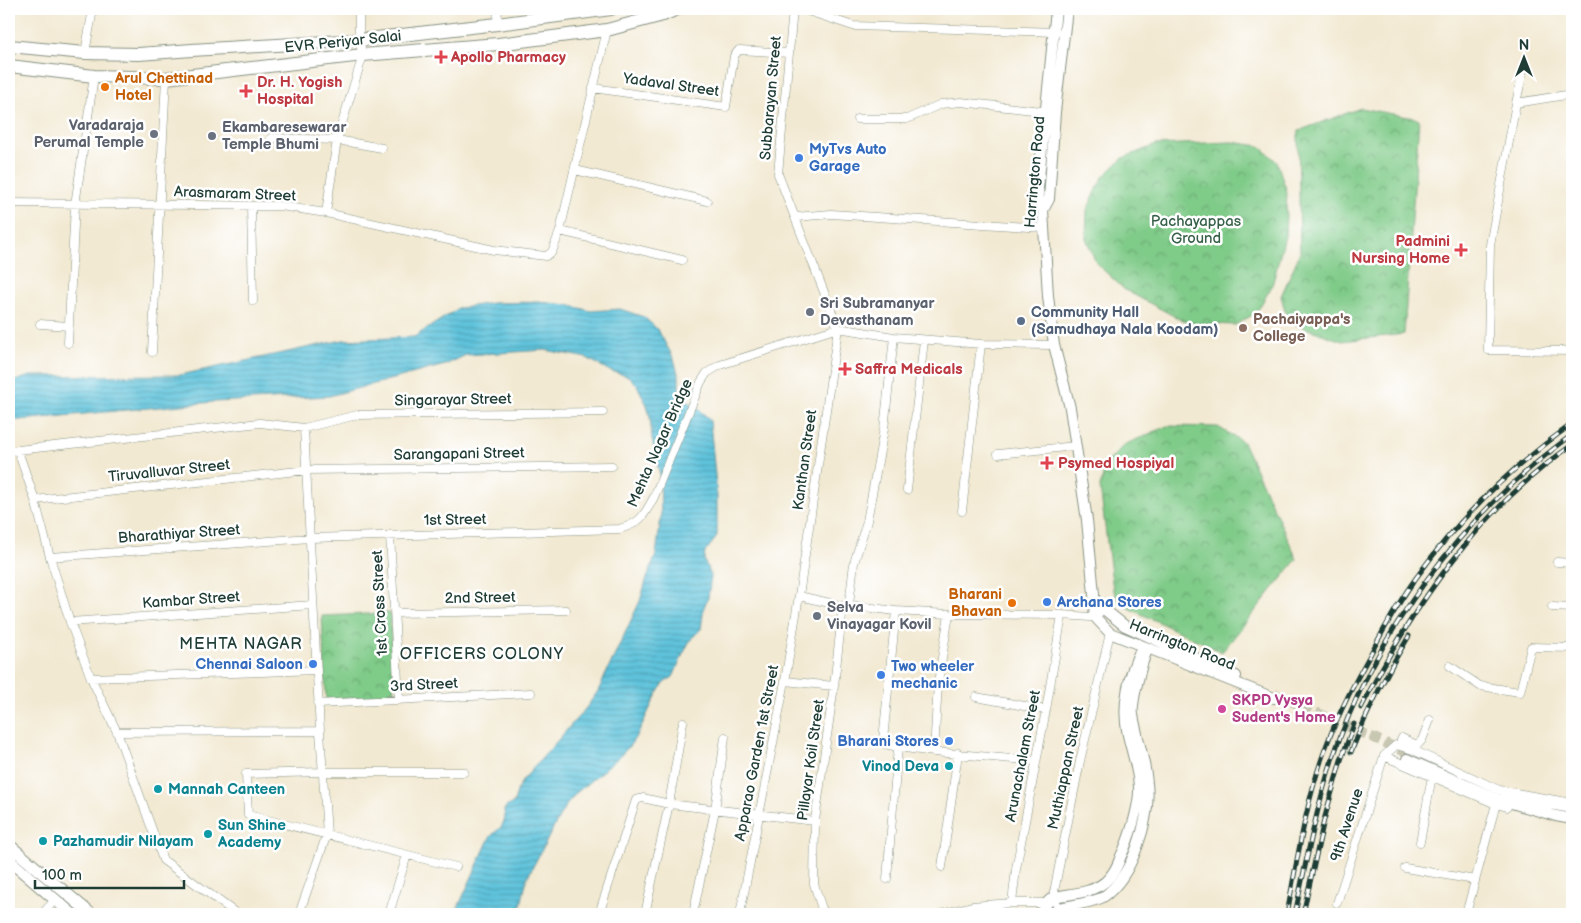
<svg xmlns="http://www.w3.org/2000/svg" width="1581" height="923" font-family="'Balsamiq Sans',sans-serif">
	<style>
		.park { fill: url(#park-crowns); stroke: #4f845e }
		.water { fill: url(#water-rules); stroke: #3f8088 }
		.lines { fill: none; stroke-linecap: round; stroke-linejoin: round }
		.tertiary-tunnel { stroke: #c8c7b2; stroke-width: 10; stroke-dasharray: 10 5; stroke-linecap: butt }
		.minor-casing { stroke: #889383; stroke-width: 9 }
		.tertiary-casing { stroke: #889383; stroke-width: 12 }
		.secondary-casing { stroke: #889383; stroke-width: 13 }
		.primary-casing { stroke: #889383; stroke-width: 14 }
		.minor { stroke: #fff; stroke-width: 8 }
		.tertiary { stroke: #fff; stroke-width: 10 }
		.secondary { stroke: #fff; stroke-width: 11 }
		.primary { stroke: #fff; stroke-width: 12 }
		.rail-casing { stroke: #1f3d34; stroke-width: 5 }
		.rail { stroke: #fff; stroke-width: 3; stroke-dasharray: 9; stroke-linecap: butt }
		.health-dot { fill: #e0444e; stroke: #fff; stroke-width: 2 }
		.food-dot { fill: #e8710a; stroke: #fff; stroke-width: 2 }
		.worship-dot { fill: #6b7280; stroke: #fff; stroke-width: 2 }
		.shop-dot { fill: #3f7fe0; stroke: #fff; stroke-width: 2 }
		.service-dot { fill: #5c6f8a; stroke: #fff; stroke-width: 2 }
		.education-dot { fill: #8d6e63; stroke: #fff; stroke-width: 2 }
		.hotel-dot { fill: #d1479c; stroke: #fff; stroke-width: 2 }
		.culture-dot { fill: #0f9aa8; stroke: #fff; stroke-width: 2 }
		.labels { text-anchor: middle; dominant-baseline: central; stroke-width: 5; stroke-linejoin: round; paint-order: stroke }
		.street-label { font-size: 15px; fill: #1f3d34; stroke: #fff }
		.health-label { font-size: 15px; font-weight: bold; fill: #be3a42; stroke: #fff; text-anchor: start }
		.food-label { font-size: 15px; font-weight: bold; fill: #c56008; stroke: #fff; text-anchor: start }
		.worship-label { font-size: 15px; font-weight: bold; fill: #5b616d; stroke: #fff; text-anchor: start }
		.shop-label { font-size: 15px; font-weight: bold; fill: #366cbe; stroke: #fff; text-anchor: start }
		.park-label { font-size: 15px; fill: #376049; stroke: #fff }
		.service-label { font-size: 15px; font-weight: bold; fill: #4e5e75; stroke: #fff; text-anchor: start }
		.education-label { font-size: 15px; font-weight: bold; fill: #785e54; stroke: #fff; text-anchor: start }
		.hotel-label { font-size: 15px; font-weight: bold; fill: #b23c85; stroke: #fff; text-anchor: start }
		.culture-label { font-size: 15px; font-weight: bold; fill: #0d838f; stroke: #fff; text-anchor: start }
		.neighbourhood-label { font-size: 16px; letter-spacing: 1px; fill: #1f3d34; stroke: #fff }
	</style>
	<defs>
		<pattern id="park-crowns" width="20" height="18" patternUnits="userSpaceOnUse" patternTransform="scale(1.25)"><rect width="20" height="18" fill="#7fcb88"/><path d="M2 6a3 3 0 1 1 6 0M12 15a3 3 0 1 1 6 0" fill="none" stroke="#67a670"/></pattern>
		<pattern id="water-rules" width="6" height="5" patternUnits="userSpaceOnUse" patternTransform="scale(1.25)"><rect width="6" height="5" fill="#5fc3dc"/><path d="M0 2.5h6" fill="none" stroke="#4ea0b3"/></pattern>
	</defs>
	<rect width="100%" height="100%" fill="#fff"/>
	<filter id="ink" filterUnits="userSpaceOnUse"><feTurbulence type="fractalNoise" baseFrequency=".02" numOctaves="2"/><feDisplacementMap in="SourceGraphic" scale="10" xChannelSelector="R" yChannelSelector="G"/><feConvolveMatrix kernelMatrix="1 2 1 2 8 2 1 2 1" color-interpolation-filters="sRGB"/></filter>
	<filter id="wash" filterUnits="userSpaceOnUse"><feTurbulence type="fractalNoise" baseFrequency=".0096" numOctaves="4" result="noise"/><feDisplacementMap in="SourceGraphic" scale="20" xChannelSelector="R" yChannelSelector="G"/><feGaussianBlur stdDeviation="1.12" result="paint"/><feColorMatrix in="noise" values="0 0 0 0 0 0 0 0 0 0 0 0 0 0 0 0 0 1.4 0 .05"/><feComposite in="paint" operator="in"/></filter>
	<g filter="url(#wash)">
		<rect width="100%" height="100%" fill="#f2e9d2"/>
		<path class="park" d="M 1361,108 L 1419,119 L 1404,334 L 1342,341 L 1288,322 L 1281,296 L 1300,253 L 1298,131 Z
			M 1232,142 L 1260,146 L 1277,162 L 1287,192 L 1285,236 L 1272,286 L 1256,313 L 1235,325 L 1187,323 L 1125,290 L 1096,263 L 1086,238 L 1087,210 L 1103,177 L 1123,158 L 1156,145 Z
			M 1167,426 L 1218,427 L 1243,442 L 1297,559 L 1222,652 L 1120,604 L 1113,589 L 1100,487 L 1106,464 L 1124,445 Z
			M 390,613 L 394,696 L 326,699 L 322,616 Z"/>
		<path class="water" d="M 539,302 L 569,305 L 591,311 L 620,309 L 644,317 L 658,330 L 674,359 L 679,377 L 679,388 L 680,394 L 706,416 L 710,421 L 717,497 L 717,535 L 716,538 L 705,552 L 704,561 L 711,575 L 708,598 L 704,607 L 701,629 L 691,639 L 686,648 L 673,677 L 665,682 L 659,690 L 638,733 L 631,744 L 620,756 L 576,793 L 564,808 L 527,878 L 519,914 L 455,914 L 490,837 L 502,826 L 505,818 L 504,810 L 506,807 L 514,803 L 517,791 L 522,781 L 586,708 L 598,691 L 640,601 L 646,581 L 656,555 L 661,517 L 660,476 L 652,439 L 650,417 L 647,405 L 637,385 L 628,376 L 610,371 L 587,358 L 545,350 L 466,355 L 445,365 L 329,396 L 213,402 L 9,421 L 9,383 L 30,376 L 180,375 L 343,340 L 414,337 L 459,308 L 492,303 Z"/>
	</g>
	<g filter="url(#ink)">
		<g class="lines">
			<path class="tertiary-tunnel" d="M 1275,694 L 1410,754"/>
			<g class="minor-casing">
				<path id="minor" d="M 802,9 L 853,26 L 1057,32
					M 497,24 L 498,9
					M 85,53 L 93,9
					M 593,88 L 726,107 L 734,56 L 739,50 L 789,53
					M 1572,94 L 1516,103 L 1490,245 L 1488,350 L 1572,351
					M 1516,103 L 1524,67
					M 857,119 L 907,119 L 941,104 L 961,102 L 1051,112
					M 271,138 L 337,140 L 382,148
					M 575,170 L 707,201
					M 9,203 L 281,206 L 326,213 L 494,250 L 546,256 L 552,252 L 560,231 L 607,30
					M 251,206 L 253,301
					M 326,213 L 337,140 L 363,55 L 359,40 L 359,9
					M 795,217 L 831,214 L 1043,228
					M 560,231 L 682,260
					M 40,324 L 69,326
					M 68,343 L 75,205 L 94,76
					M 152,352 L 166,78
					M 9,451 L 260,423 L 304,428 L 357,415 L 603,412
					M 18,451 L 35,500 L 50,557 L 70,622 L 91,678 L 117,732 L 163,860 L 237,914
					M 998,454 L 1076,446
					M 907,490 L 924,340
					M 35,500 L 307,470 L 612,466
					M 962,511 L 981,344
					M 390,535 L 399,700
					M 50,557 L 310,538 L 619,529 C 640,524 644,516 654,497 L 701,382 L 707,373 L 720,365 L 838,328 L 894,337 L 981,344 L 1054,345
					M 1557,562 L 1572,563
					M 799,596 L 843,606 L 849,605 L 896,611 L 949,614 L 1062,615 L 1090,617 L 1099,613
					M 849,605 L 854,563 L 867,521 L 884,429 L 894,337
					M 1552,607 L 1572,608
					M 896,611 L 883,740 L 885,744 L 898,747 L 934,752 L 1036,761
					M 395,613 L 566,610
					M 70,622 L 313,605
					M 1450,666 L 1480,686 L 1520,692 L 1531,647 L 1572,648
					M 91,678 L 317,670
					M 785,681 L 834,686
					M 976,697 L 1046,710
					M 318,704 L 531,693
					M 117,732 L 320,731
					M 1399,745 L 1402,738 L 1417,745
					M 1413,750 L 1422,740 L 1430,720
					M 934,752 L 938,683 L 949,614
					M 1507,807 L 1496,804 L 1384,756 L 1396,745 L 1413,750 L 1499,790 L 1572,803
					M 1420,842 L 1432,776
					M 456,867 L 248,815 L 246,774 L 322,772 L 464,772
					M 942,867 L 958,753
					M 1405,868 L 1475,880
					M 887,879 L 898,747
					M 1012,903 L 1016,869 L 1046,710 L 1062,615
					M 1337,903 L 1384,756
					M 1058,908 L 1053,897 L 1080,761 L 1110,633
					M 42,914 L 55,900
					M 299,914 L 327,834 L 320,731 L 304,428
					M 389,914 L 407,855
					M 599,914 L 636,800 L 643,798 L 669,804 L 815,821
					M 645,914 L 669,804 L 683,722
					M 693,914 L 715,810 L 725,737
					M 740,914 L 785,681 L 799,596 L 838,328 L 778,174 L 793,9
					M 827,914 L 822,909 L 814,884 L 815,821 L 834,686 L 843,606
					M 941,914 L 972,906 L 1012,903 L 1046,903
					M 1466,914 L 1496,804"/>
			</g>
			<g class="tertiary-casing">
				<path id="tertiary" d="M 1067,9 L 1055,112 L 1049,199 L 1043,210 L 1048,296 L 1054,345 L 1070,408 L 1087,520 L 1095,605 L 1094,616 L 1110,633 L 1274,698
					M 1043,210 L 1039,199 L 1038,188 L 1056,9
					M 1095,605 L 1105,610 L 1125,626 L 1236,676
					M 1407,759 L 1498,799 L 1556,816 L 1572,819
					M 1505,796 L 1572,808
					M 1041,914 C 1043,908 1046,903 1051,899 C 1055,896 1061,896 1066,895 C 1079,893 1094,891 1105,882 C 1112,876 1118,865 1121,856 C 1129,840 1140,805 1139,787 C 1138,768 1132,753 1128,735 C 1121,706 1129,673 1142,647
					M 1055,914 L 1058,908 C 1069,906 1095,902 1103,897 C 1133,877 1151,817 1147,783 C 1145,760 1137,738 1133,715 C 1131,702 1142,661 1148,648"/>
			</g>
			<g class="secondary-casing">
				<path id="secondary" d="M 9,845 L 91,914
					M 9,860 L 72,914"/>
			</g>
			<g class="primary-casing">
				<path id="primary" d="M 9,46 L 85,53 L 139,54 L 192,50 L 359,40 L 497,24 L 611,9
					M 9,66 L 94,76 L 166,78 L 363,55 L 498,44 L 607,30 L 663,15 L 677,9"/>
			</g>
			<use href="#minor" class="minor"/>
			<use href="#tertiary" class="tertiary"/>
			<use href="#secondary" class="secondary"/>
			<use href="#primary" class="primary"/>
			<g class="rail-casing">
				<path id="rail" d="M 1361,708 C 1412,607 1478,511 1572,445
					M 1351,752 C 1367,712 1386,673 1409,636
					M 1287,914 C 1297,861 1305,807 1323,755 C 1335,720 1353,685 1371,653 C 1385,627 1399,601 1416,578 C 1458,519 1513,466 1572,424
					M 1295,914 C 1306,862 1316,810 1332,760 C 1375,632 1463,514 1572,435
					M 1303,914 L 1324,820 L 1341,760 L 1354,724"/>
			</g>
			<use href="#rail" class="rail"/>
		</g>
	</g>
	<g class="health-dot">
		<path d="M438.5 49.5h5v5h5v5h-5v5h-5v-5h-5v-5h5z"/>
		<path d="M243.5 83.5h5v5h5v5h-5v5h-5v-5h-5v-5h5z"/>
		<path d="M1458.5 242.5h5v5h5v5h-5v5h-5v-5h-5v-5h5z"/>
		<path d="M842.5 361.5h5v5h5v5h-5v5h-5v-5h-5v-5h5z"/>
		<path d="M1044.5 455.5h5v5h5v5h-5v5h-5v-5h-5v-5h5z"/>
	</g>
	<g class="food-dot">
		<circle cx="105" cy="87" r="5"/>
		<circle cx="1012" cy="603" r="5"/>
	</g>
	<g class="worship-dot">
		<circle cx="154" cy="134" r="5"/>
		<circle cx="212" cy="136" r="5"/>
		<circle cx="810" cy="312" r="5"/>
		<circle cx="817" cy="616" r="5"/>
	</g>
	<g class="shop-dot">
		<circle cx="799" cy="158" r="5"/>
		<circle cx="1047" cy="602" r="5"/>
		<circle cx="313" cy="664" r="5"/>
		<circle cx="881" cy="675" r="5"/>
		<circle cx="949" cy="741" r="5"/>
	</g>
	<circle class="service-dot" cx="1021" cy="321" r="5"/>
	<circle class="education-dot" cx="1243" cy="328" r="5"/>
	<circle class="hotel-dot" cx="1222" cy="709" r="5"/>
	<g class="culture-dot">
		<circle cx="949" cy="766" r="5"/>
		<circle cx="158" cy="789" r="5"/>
		<circle cx="208" cy="834" r="5"/>
		<circle cx="43" cy="841" r="5"/>
	</g>
	<g class="labels">
		<g class="street-label">
			<text transform="translate(343 42) rotate(-6)">EVR Periyar Salai</text>
			<text transform="translate(671 85) rotate(8)">Yadaval Street</text>
			<text transform="translate(771 98) rotate(-85)">Subbarayan Street</text>
			<text transform="translate(1035 172) rotate(-85)">Harrington Road</text>
			<text transform="translate(235 194) rotate(2)">Arasmaram Street</text>
			<text transform="translate(453 400) rotate(-1)">Singarayar Street</text>
			<text transform="translate(660 443) rotate(-66)">Mehta Nagar Bridge</text>
			<text transform="translate(459 454) rotate(-1)">Sarangapani Street</text>
			<text transform="translate(805 460) rotate(-82)">Kanthan Street</text>
			<text transform="translate(169 471) rotate(-6)">Tiruvalluvar Street</text>
			<text transform="translate(455 520) rotate(-1)">1st Street</text>
			<text transform="translate(179 534) rotate(-4)">Bharathiyar Street</text>
			<text transform="translate(480 598) rotate(-1)">2nd Street</text>
			<text transform="translate(191 600) rotate(-4)">Kambar Street</text>
			<text transform="translate(380 603) rotate(-93)">1st Cross Street</text>
			<text transform="translate(1182 645) rotate(22)">Harrington Road</text>
			<text transform="translate(424 685) rotate(-3)">3rd Street</text>
			<text transform="translate(757 753) rotate(-79)">Apparao Garden 1st Street</text>
			<text transform="translate(1023 756) rotate(-79)">Arunachalam Street</text>
			<text transform="translate(811 760) rotate(-82)">Pillayar Koil Street</text>
			<text transform="translate(1066 768) rotate(-78)">Muthiappan Street</text>
			<text transform="translate(1347 825) rotate(-72)">9th Avenue</text>
		</g>
		<g class="health-label">
			<text x="451" y="57">Apollo Pharmacy</text>
			<text x="257" y="82">Dr. H. Yogish<tspan x="257" dy="17">Hospital</tspan></text>
			<text x="1450" y="241" text-anchor="end">Padmini<tspan x="1450" dy="17">Nursing Home</tspan></text>
			<text x="855" y="369">Saffra Medicals</text>
			<text x="1058" y="463">Psymed Hospiyal</text>
		</g>
		<g class="food-label">
			<text x="115" y="78">Arul Chettinad<tspan x="115" dy="17">Hotel</tspan></text>
			<text x="1002" y="594" text-anchor="end">Bharani<tspan x="1002" dy="17">Bhavan</tspan></text>
		</g>
		<g class="worship-label">
			<text x="144" y="125" text-anchor="end">Varadaraja<tspan x="144" dy="17">Perumal Temple</tspan></text>
			<text x="222" y="127">Ekambaresewarar<tspan x="222" dy="17">Temple Bhumi</tspan></text>
			<text x="820" y="303">Sri Subramanyar<tspan x="820" dy="17">Devasthanam</tspan></text>
			<text x="827" y="607">Selva<tspan x="827" dy="17">Vinayagar Kovil</tspan></text>
		</g>
		<g class="shop-label">
			<text x="809" y="149">MyTvs Auto<tspan x="809" dy="17">Garage</tspan></text>
			<text x="1057" y="602">Archana Stores</text>
			<text x="303" y="664" text-anchor="end">Chennai Saloon</text>
			<text x="891" y="666">Two wheeler<tspan x="891" dy="17">mechanic</tspan></text>
			<text x="939" y="741" text-anchor="end">Bharani Stores</text>
		</g>
		<g class="park-label">
			<text x="1196" y="221">Pachayappas<tspan x="1196" dy="17">Ground</tspan></text>
		</g>
		<g class="service-label">
			<text x="1031" y="312">Community Hall<tspan x="1031" dy="17">(Samudhaya Nala Koodam)</tspan></text>
		</g>
		<g class="education-label">
			<text x="1253" y="319">Pachaiyappa's<tspan x="1253" dy="17">College</tspan></text>
		</g>
		<g class="hotel-label">
			<text x="1232" y="700">SKPD Vysya<tspan x="1232" dy="17">Sudent's Home</tspan></text>
		</g>
		<g class="culture-label">
			<text x="939" y="766" text-anchor="end">Vinod Deva</text>
			<text x="168" y="789">Mannah Canteen</text>
			<text x="218" y="825">Sun Shine<tspan x="218" dy="17">Academy</tspan></text>
			<text x="53" y="841">Pazhamudir Nilayam</text>
		</g>
		<g class="neighbourhood-label">
			<text x="241" y="644">MEHTA NAGAR</text>
			<text x="482" y="654">OFFICERS COLONY</text>
		</g>
	</g>
	<rect width="1581" height="923" fill="none" stroke="#fff" stroke-width="30"/>
	<g transform="translate(1524 58)" stroke="#ffffff" stroke-width="4" paint-order="stroke">
	<path d="M0-4L9 19L0 12L-9 19Z" fill="#1f3d34"/>
	<text y="-8" font-size="14" font-weight="bold" text-anchor="middle" fill="#1f3d34">N</text>
	</g>
	<path d="M35 880v8h149v-8" fill="none" stroke="#1f3d34" stroke-width="2.5"/>
	<text x="42" y="880" font-size="15" fill="#1f3d34" stroke="#ffffff" stroke-width="4" paint-order="stroke">100 m</text>
</svg>
